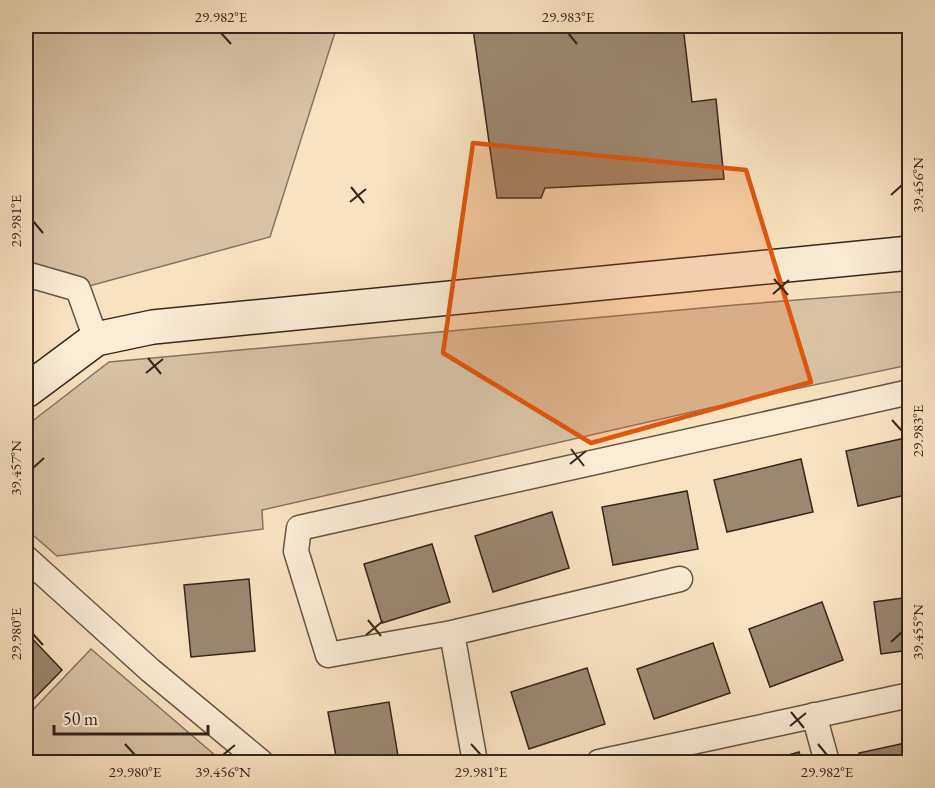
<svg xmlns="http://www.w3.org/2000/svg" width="935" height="788" font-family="'EB Garamond',serif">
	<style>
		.green { fill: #d7c3a4; stroke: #867460; stroke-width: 1.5 }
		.building { fill: #9a8871; stroke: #34261c; stroke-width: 1.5 }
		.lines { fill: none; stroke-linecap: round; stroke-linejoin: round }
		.street-casing { stroke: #655545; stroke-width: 27 }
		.secondary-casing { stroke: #34261c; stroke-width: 36 }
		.street { stroke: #faedd6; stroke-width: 24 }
		.secondary { stroke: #faedd6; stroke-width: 33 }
		.marked { fill: #df560d; fill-opacity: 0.2; stroke: #df560d; stroke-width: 4.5; stroke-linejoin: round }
		.ticks { fill: none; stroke: #34261c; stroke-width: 2 }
		.neatline { fill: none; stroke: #34261c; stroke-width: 2 }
		.ticks-label { font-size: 15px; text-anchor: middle; fill: #34261c }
	</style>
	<rect width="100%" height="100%" fill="#f8e3c0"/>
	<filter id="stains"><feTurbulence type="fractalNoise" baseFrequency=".00333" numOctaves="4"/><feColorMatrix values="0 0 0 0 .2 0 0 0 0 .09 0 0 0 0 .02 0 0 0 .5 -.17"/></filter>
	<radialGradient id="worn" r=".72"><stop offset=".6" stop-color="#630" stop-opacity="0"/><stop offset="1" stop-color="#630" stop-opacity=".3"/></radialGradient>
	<path class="green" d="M 26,26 L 337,26 L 270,237 L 78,289 L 26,277 Z
		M 909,291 L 909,365 L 771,394 L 262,510 L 263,529 L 57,556 L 26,529 L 26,426 L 109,362 L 735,305 Z
		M 91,649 L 223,762 L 26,762 L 26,717 Z"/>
	<path class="building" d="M 505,26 L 683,26 L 692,102 L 716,99 L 724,179 L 545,188 L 541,198 L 497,198 L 473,29 Z
		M 910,437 L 910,494 L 858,506 L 846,451 Z
		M 801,459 L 813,512 L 727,532 L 714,480 Z
		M 687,491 L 698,549 L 613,565 L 602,507 Z
		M 552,512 L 569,568 L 493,592 L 475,536 Z
		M 432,544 L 450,602 L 382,623 L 364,564 Z
		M 249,579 L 255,651 L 191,657 L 184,585 Z
		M 910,597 L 910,650 L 881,654 L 874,602 Z
		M 822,602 L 843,660 L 770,687 L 749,629 Z
		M 26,632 L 62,670 L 26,707 Z
		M 713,643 L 730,693 L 654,719 L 637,669 Z
		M 587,668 L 605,724 L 529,749 L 511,692 Z
		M 389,702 L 399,762 L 337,762 L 328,712 Z
		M 910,742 L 910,762 L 861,762 L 859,753 Z
		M 799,752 L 802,762 L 764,762 Z"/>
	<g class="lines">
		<g class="street-casing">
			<path id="street" d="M 26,274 L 78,289 L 96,339
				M 26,558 L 150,670 L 261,762
				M 680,579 L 452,633 L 328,655 L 296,551 L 299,528 L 910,392
				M 452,633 L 475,762
				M 814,715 L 827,762
				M 599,762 L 910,695"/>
		</g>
		<g class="secondary-casing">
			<path id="secondary" d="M 26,391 L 96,339 L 153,327 L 910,253"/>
		</g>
		<use href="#street" class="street"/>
		<use href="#secondary" class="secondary"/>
	</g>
	<path class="marked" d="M 473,143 L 746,170 L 811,382 L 591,443 L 443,353 Z"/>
	<path class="ticks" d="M 221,33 L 231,44M 568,33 L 577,44M 351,187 L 364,203M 891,195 L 902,185M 350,202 L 366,189M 33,221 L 43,233M 774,279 L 788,295M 773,294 L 789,280M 148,358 L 161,374M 146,373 L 163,359M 892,420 L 902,431M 571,449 L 584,466M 570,464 L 586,451M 33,468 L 44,458M 368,620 L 381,636M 33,634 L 43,645M 366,635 L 383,621M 891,642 L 902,632M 791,712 L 804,728M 790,726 L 806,713M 125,744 L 135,755M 471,744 L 481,755M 818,744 L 827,755M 223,755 L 235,745"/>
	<rect width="935" height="788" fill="none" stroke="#f8e3c0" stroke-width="66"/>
	<path d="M54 725v9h154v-9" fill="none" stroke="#34261c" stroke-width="3"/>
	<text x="63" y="725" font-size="18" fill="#34261c" stroke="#faedd6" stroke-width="4.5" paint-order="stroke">50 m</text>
	<rect x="33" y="33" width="869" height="722" class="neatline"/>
	<g class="ticks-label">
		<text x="221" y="22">29.982°E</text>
		<text x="568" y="22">29.983°E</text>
		<text transform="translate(918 185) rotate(-90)" y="5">39.456°N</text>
		<text transform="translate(16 221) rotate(-90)" y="5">29.981°E</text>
		<text transform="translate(918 431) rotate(-90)" y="5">29.983°E</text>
		<text transform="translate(16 468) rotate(-90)" y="5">39.457°N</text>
		<text transform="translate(918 632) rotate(-90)" y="5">39.455°N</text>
		<text transform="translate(16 634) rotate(-90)" y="5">29.980°E</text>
		<text x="135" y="777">29.980°E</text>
		<text x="223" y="777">39.456°N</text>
		<text x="481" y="777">29.981°E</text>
		<text x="827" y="777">29.982°E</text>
	</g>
	<rect width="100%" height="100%" filter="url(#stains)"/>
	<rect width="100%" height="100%" fill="url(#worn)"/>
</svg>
